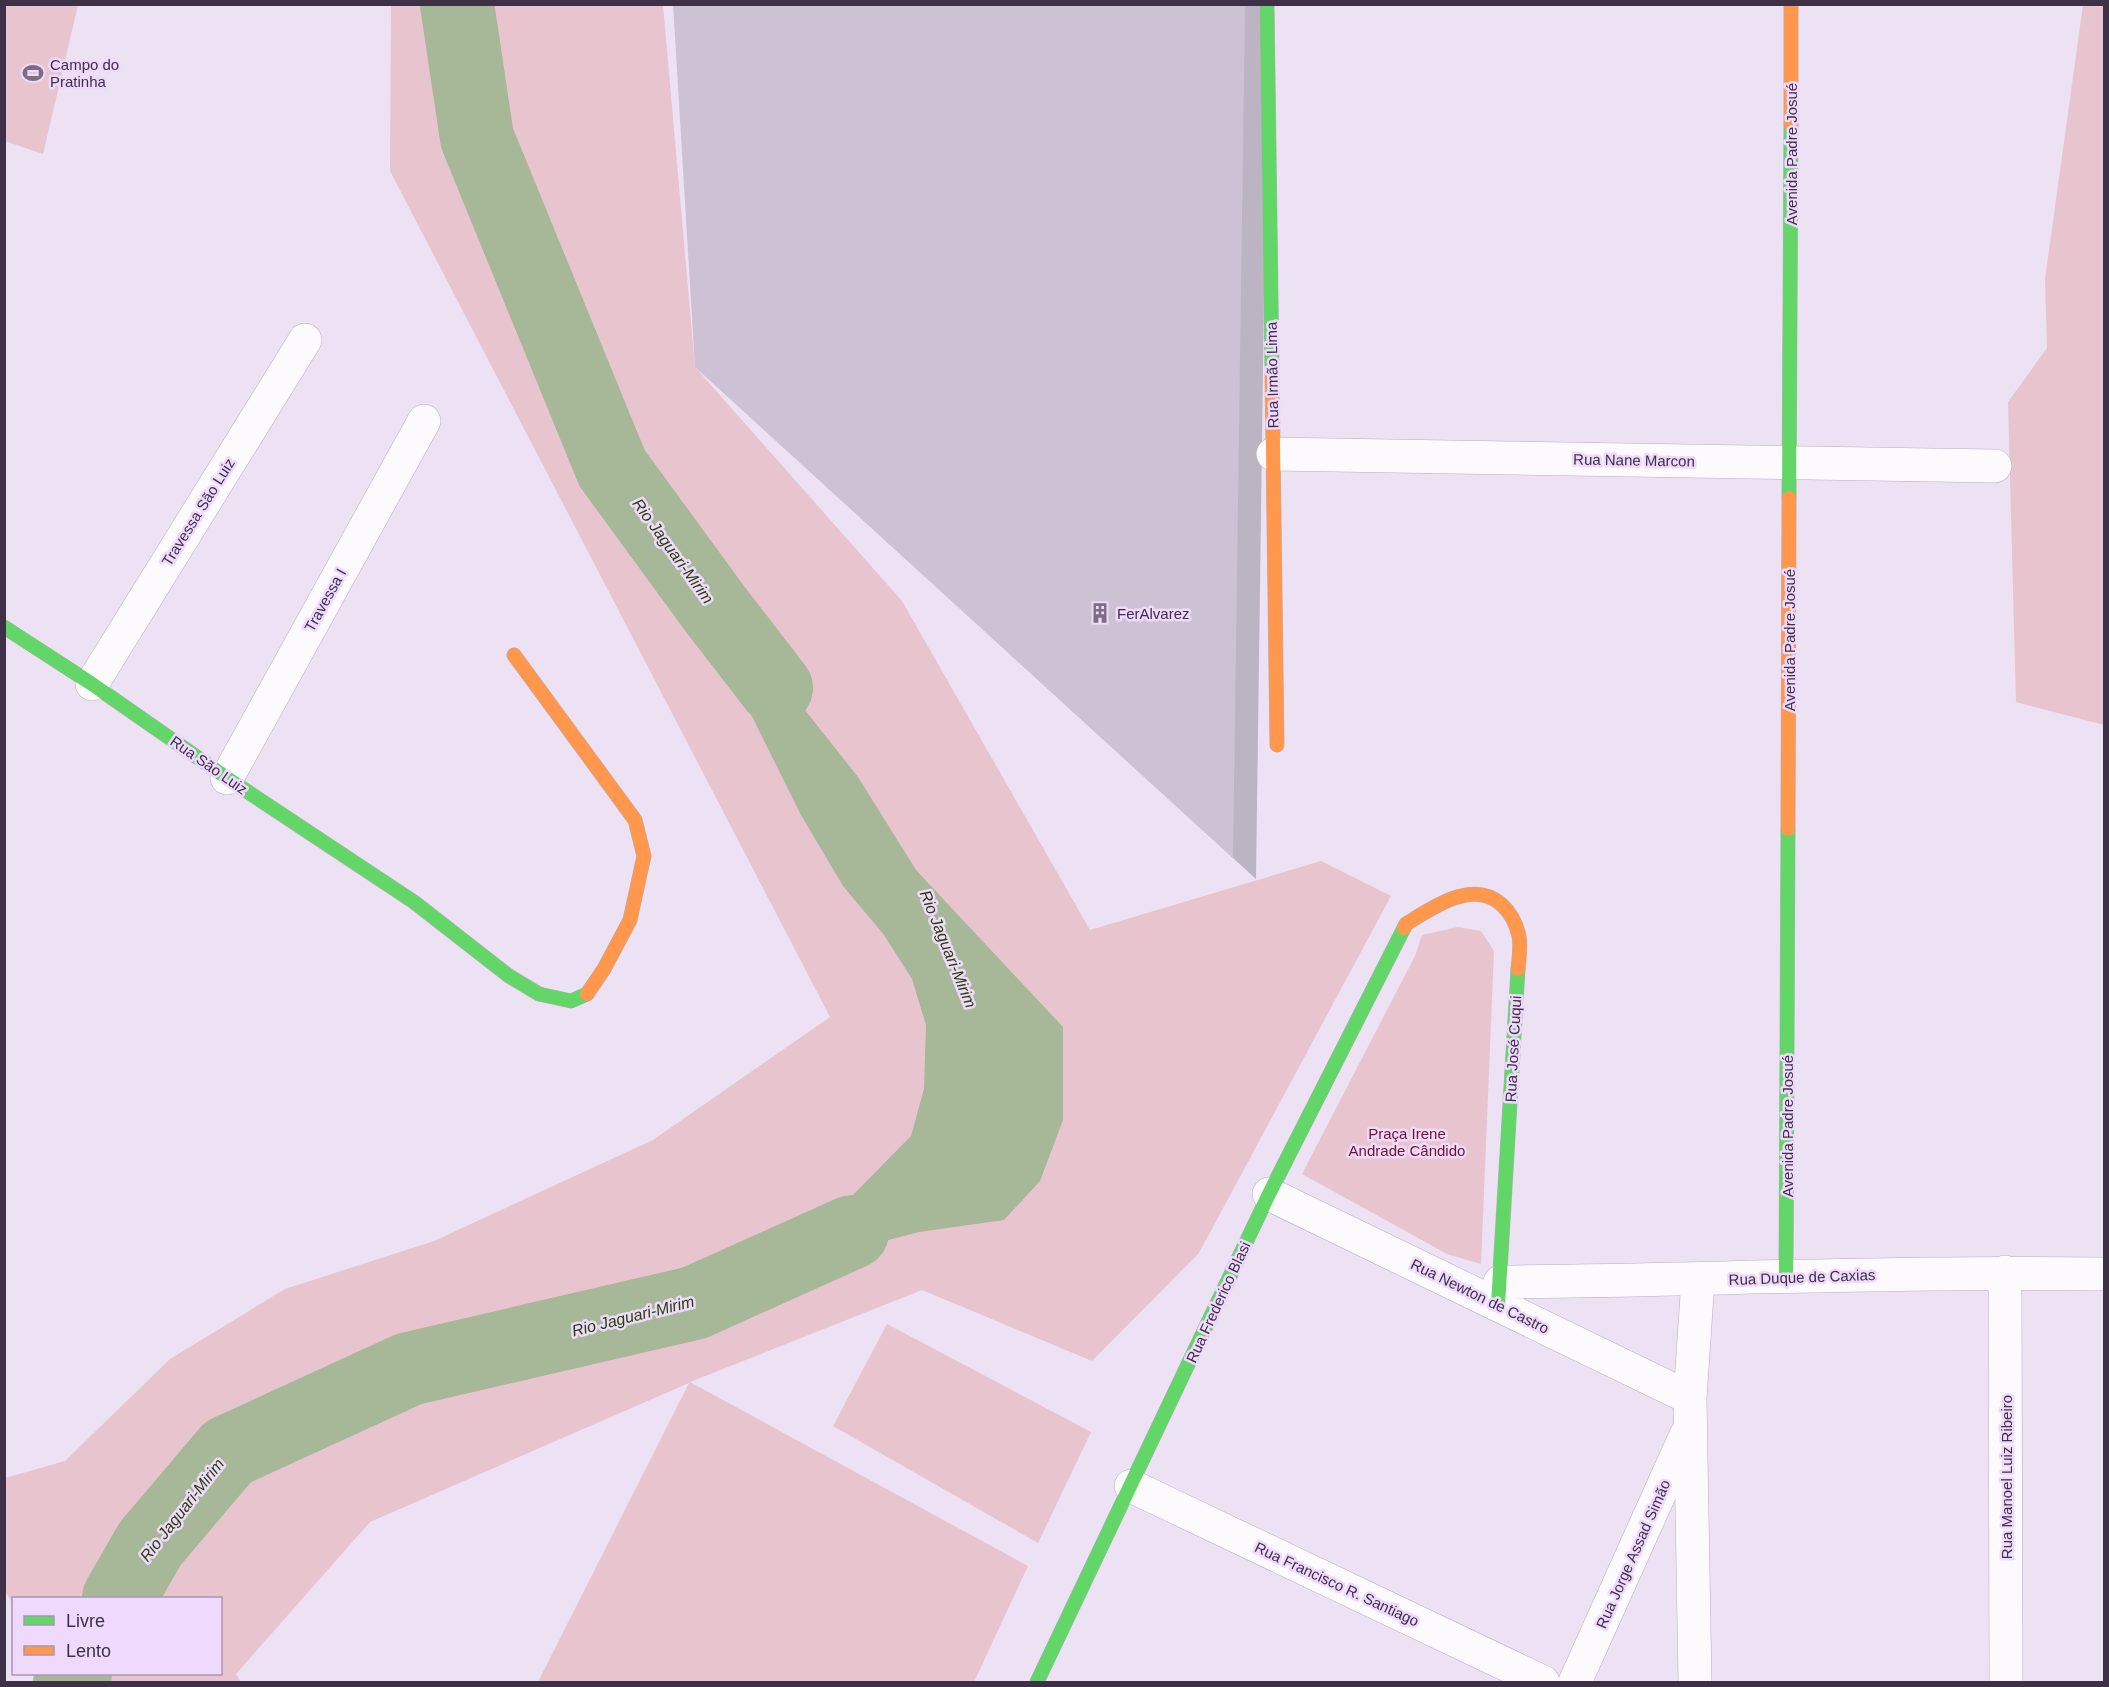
<svg xmlns="http://www.w3.org/2000/svg" width="2109" height="1687" font-family="Arial,sans-serif">
	<style>
		.green { fill: #e8c4cf }
		.water { fill: #a6b897 }
		.shadow { fill: #0003 }
		.lines { fill: none; stroke-linecap: round; stroke-linejoin: round }
		.river { stroke: #a6b897; stroke-width: 74 }
		.building { fill: #cdc1d4 }
		.street-casing { stroke: #b9adc0; stroke-width: 34 }
		.fast-casing { stroke: #b9adc0; stroke-width: 15 }
		.slow-casing { stroke: #b9adc0; stroke-width: 15 }
		.street { stroke: #fcfafd; stroke-width: 33 }
		.fast { stroke: #63d668; stroke-width: 14 }
		.slow { stroke: #ff974d; stroke-width: 14 }
		.labels { text-anchor: middle; dominant-baseline: central; stroke-width: 5; stroke-linejoin: round; paint-order: stroke }
		.poi-label { font-size: 15px; fill: #3e3047; stroke: #efd9fc; text-anchor: start }
		.street-label { font-size: 15px; fill: #3e3047; stroke: #efd9fc }
		.park-label { font-size: 15px; fill: #6b162a; stroke: #efd9fc }
		.water-label { font-size: 16px; font-style: italic; fill: #254203; stroke: #efd9fc }
	</style>
	<rect width="100%" height="100%" fill="#ede1f4"/>
	<path class="green" d="M 5,4 L 78,5 L 43,154 L 5,141 Z
		M 391,5 L 663,5 L 695,367 L 902,601 L 1090,930 L 1321,861 L 1391,896 L 1199,1253 L 1092,1361 L 922,1290 L 690,1382 L 1028,1566 L 974,1682 L 538,1682 L 689,1383 L 370,1522 L 236,1674 L 241,1682 L 66,1682 L 60,1674 L 220,1674 L 220,1598 L 14,1598 L 13,1604 L 5,1591 L 5,1478 L 65,1461 L 170,1359 L 285,1289 L 434,1241 L 653,1140 L 830,1017 L 390,171 Z
		M 2083,5 L 2104,5 L 2104,725 L 2016,702 L 2008,402 L 2047,348 L 2045,279 Z
		M 1458,927 L 1481,931 L 1494,951 L 1481,1264 L 1447,1254 L 1302,1174 L 1415,956 L 1422,935 Z
		M 887,1324 L 1091,1432 L 1038,1543 L 833,1426 Z"/>
	<path class="water" d="M 715,609 L 797,700 L 858,777 L 916,870 L 1063,1027 L 1063,1120 L 1040,1181 L 1004,1220 L 919,1232 L 758,1274 L 853,1195 L 911,1136 L 924,1089 L 926,1025 L 912,979 L 884,935 L 843,886 L 801,815 L 719,650 Z"/>
	<path class="shadow" d="M 675,4 L 1268,4 L 1256,879 L 721,390 Z"/>
	<g class="lines">
		<path class="river" d="M 457,4 L 477,138 L 612,468 L 715,609 L 776,688
			M 119,1598 L 150,1544 L 228,1452 L 409,1369 L 694,1303 L 852,1232
			M 70,1682 L 75,1674"/>
	</g>
	<path class="building" d="M 673,4 L 1245,4 L 1233,858 L 695,367 Z"/>
	<g class="lines">
		<g class="street-casing">
			<path id="street" d="M 1273,454 L 1995,466
				M 92,684 L 305,340
				M 227,778 L 424,421
				M 1269,1194 L 1690,1398
				M 2005,1272 L 2006,1682
				M 1500,1282 C 1701,1280 1903,1271 2104,1274
				M 1131,1486 L 1543,1682
				M 1575,1682 L 1686,1435
				M 1695,1682 L 1690,1398 L 1698,1280"/>
		</g>
		<g class="fast-casing">
			<path id="fast" d="M 1267,4 L 1272,371
				M 1789,498 L 1791,124
				M 4,627 L 92,684 L 227,778 L 414,902 L 509,976 L 539,994 L 571,1001 L 587,994
				M 1786,1276 L 1788,829
				M 1498,1305 L 1518,969
				M 1037,1682 L 1269,1194 L 1404,928"/>
		</g>
		<g class="slow-casing">
			<path id="slow" d="M 1791,124 L 1791,4
				M 1272,371 L 1277,745
				M 514,655 L 635,820 L 644,856 L 630,920 L 604,969 L 587,994
				M 1788,829 L 1789,498
				M 1404,928 L 1406,924 C 1432,908 1472,879 1501,904 C 1511,913 1516,922 1519,936 C 1521,946 1519,959 1518,969"/>
		</g>
		<use href="#street" class="street"/>
		<use href="#fast" class="fast"/>
		<use href="#slow" class="slow"/>
	</g>
	<defs>
		<g id="stadium-bare" transform="scale(1.62)"><path d="M0-5a6.5 5 0 1 0 0 10a6.5 5 0 1 0 0-10ZM-3.5-1.8h7v3.6h-7Z" fill="#7b6e84" stroke="#efd9fc" stroke-width="2.5" paint-order="stroke"/></g>
		<g id="building-bare" transform="scale(1.62)"><path d="M-4-6H4V6H1V3H-1V6H-4ZM-2.5-4.3h1.7v1.8h-1.7ZM.8-4.3h1.7v1.8H.8ZM-2.5-1h1.7V.8h-1.7ZM.8-1h1.7V.8H.8Z" fill="#7b6e84" stroke="#efd9fc" stroke-width="2.5" paint-order="stroke"/></g>
	</defs>
	<g fill-rule="evenodd">
		<use href="#stadium-bare" x="33" y="73"/>
		<use href="#building-bare" x="1100" y="613"/>
	</g>
	<g class="labels">
		<g class="poi-label">
			<text x="50" y="64">Campo do<tspan x="50" dy="17">Pratinha</tspan></text>
			<text x="1117" y="613">FerAlvarez</text>
		</g>
		<g class="street-label">
			<text transform="translate(1791 154) rotate(-90)">Avenida Padre Josué</text>
			<text transform="translate(1272 375) rotate(-91)">Rua Irmão Lima</text>
			<text transform="translate(1634 460) rotate(1)">Rua Nane Marcon</text>
			<text transform="translate(198 512) rotate(-58)">Travessa São Luiz</text>
			<text transform="translate(325 600) rotate(-61)">Travessa I</text>
			<text transform="translate(1789 640) rotate(-90)">Avenida Padre Josué</text>
			<text transform="translate(209 765) rotate(35)">Rua São Luiz</text>
			<text transform="translate(1513 1049) rotate(-87)">Rua José Cuqui</text>
			<text transform="translate(1787 1126) rotate(-90)">Avenida Padre Josué</text>
			<text transform="translate(1802 1277) rotate(-2)">Rua Duque de Caxias</text>
			<text transform="translate(1480 1296) rotate(26)">Rua Newton de Castro</text>
			<text transform="translate(1218 1302) rotate(-65)">Rua Frederico Blasi</text>
			<text transform="translate(2006 1477) rotate(-90)">Rua Manoel Luiz Ribeiro</text>
			<text transform="translate(1633 1554) rotate(-66)">Rua Jorge Assad Simão</text>
			<text transform="translate(1337 1584) rotate(25)">Rua Francisco R. Santiago</text>
		</g>
		<g class="park-label">
			<text x="1407" y="1133">Praça Irene<tspan x="1407" dy="17">Andrade Cândido</tspan></text>
		</g>
		<g class="water-label">
			<text transform="translate(673 551) rotate(54)">Rio Jaguari-Mirim</text>
			<text transform="translate(948 949) rotate(68)">Rio Jaguari-Mirim</text>
			<text transform="translate(633 1316) rotate(-14)">Rio Jaguari-Mirim</text>
			<text transform="translate(182 1510) rotate(-52)">Rio Jaguari-Mirim</text>
		</g>
	</g>
	<rect width="2109" height="1687" fill="none" stroke="#3e3047" stroke-width="12"/>
	<rect x="12" y="1597" width="210" height="78" fill="#efd9fc" stroke="#a895b4" stroke-width="1.5"/>
	<rect x="24" y="1616" width="30" height="9" fill="#63d668" stroke="#a895b4" stroke-width="1.5"/>
	<text x="66" y="1627" font-size="18" fill="#3e3047">Livre</text>
	<rect x="24" y="1646" width="30" height="9" fill="#ff974d" stroke="#a895b4" stroke-width="1.5"/>
	<text x="66" y="1657" font-size="18" fill="#3e3047">Lento</text>
</svg>
